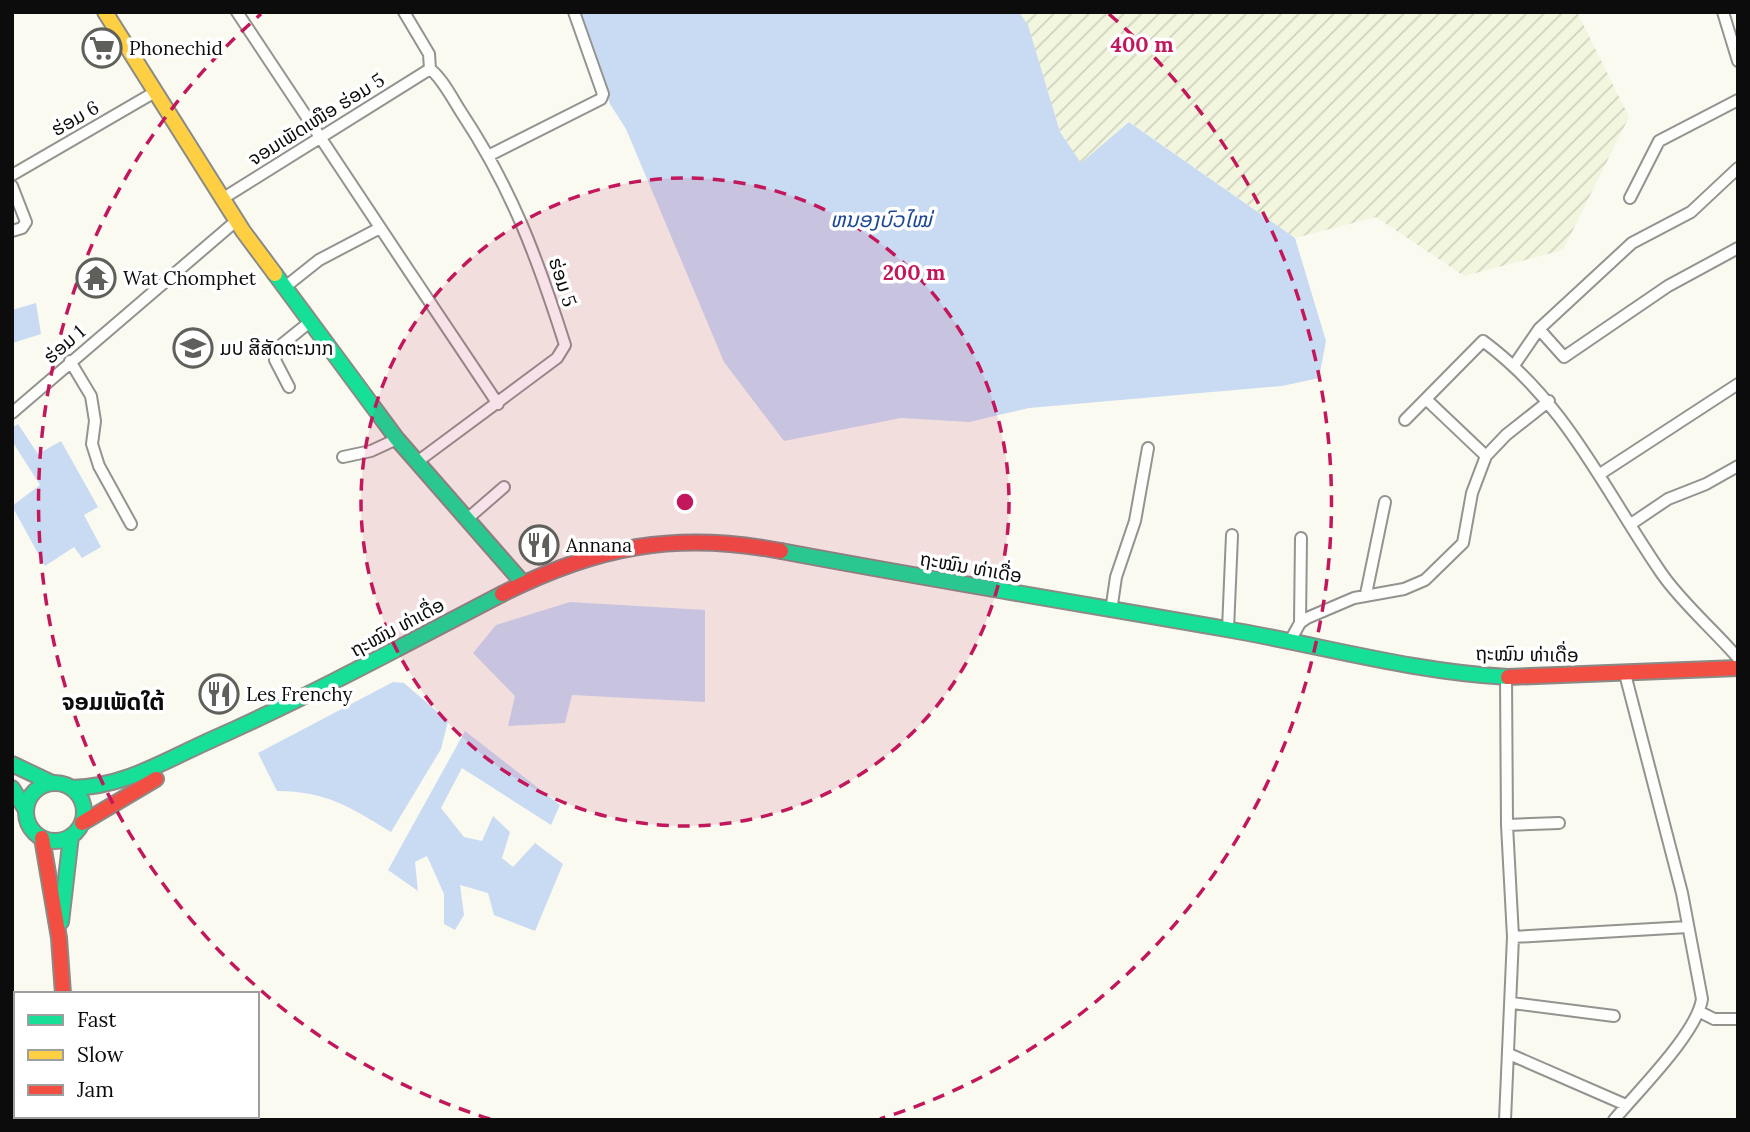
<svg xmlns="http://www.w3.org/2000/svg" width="1750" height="1132" font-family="Lora,'Noto Sans Lao',serif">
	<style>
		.farmland { fill: url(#farmland-furrows) }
		.water { fill: #c9dbf2 }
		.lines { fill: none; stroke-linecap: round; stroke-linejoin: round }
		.street-casing { stroke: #93938f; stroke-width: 14 }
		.fast-casing { stroke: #8a8a86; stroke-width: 18 }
		.slow-casing { stroke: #8a8a86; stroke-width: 18 }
		.jam-casing { stroke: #8a8a86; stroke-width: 18 }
		.street { stroke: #fefefd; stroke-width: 10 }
		.fast { stroke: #16e098; stroke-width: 14 }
		.slow { stroke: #ffcf43; stroke-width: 14 }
		.jam { stroke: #f24e42; stroke-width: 14 }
		.ring { fill: none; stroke: #c2185b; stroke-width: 3.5; stroke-dasharray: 12 9 }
		.labels { text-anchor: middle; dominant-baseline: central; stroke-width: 7; stroke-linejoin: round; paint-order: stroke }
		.poi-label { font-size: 19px; fill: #0c0c0c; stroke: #fff; text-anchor: start }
		.street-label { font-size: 19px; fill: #0c0c0c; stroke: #fff }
		.water-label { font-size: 21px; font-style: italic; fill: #1d4897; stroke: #fff }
		.quarter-label { font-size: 23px; font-weight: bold; fill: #0c0c0c; stroke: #fff }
		.centre { fill: #c2185b; stroke: #fff; stroke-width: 3.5 }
		.ring-label { font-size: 21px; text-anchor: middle; font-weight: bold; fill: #c2185b; stroke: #fff; stroke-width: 7; stroke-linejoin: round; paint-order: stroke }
	</style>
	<defs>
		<pattern id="farmland-furrows" width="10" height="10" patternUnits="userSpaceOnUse" patternTransform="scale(1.75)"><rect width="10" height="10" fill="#f3f6de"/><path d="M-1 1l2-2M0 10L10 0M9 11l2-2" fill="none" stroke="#cfd2bd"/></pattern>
	</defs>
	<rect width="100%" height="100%" fill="#fafaf1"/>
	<path class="farmland" d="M 1019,12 L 1577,12 L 1629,117 L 1563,250 L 1464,276 L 1376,217 L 1295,238 L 1130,122 L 1081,164 L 1060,132 L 1028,26 Z"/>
	<path class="water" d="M 579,12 L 1019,12 L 1028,25 L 1060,132 L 1081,163 L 1129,122 L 1295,238 L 1326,341 L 1319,378 L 1282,386 L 1029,408 L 969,422 L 901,418 L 784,441 L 724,362 L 626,129 L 610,104 Z
		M 36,303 L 41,334 L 13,343 L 12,310 Z
		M 18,424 L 38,454 L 61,441 L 98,507 L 84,515 L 101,547 L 82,558 L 74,547 L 45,566 L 12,506 L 40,485 L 12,441 L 12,428 Z
		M 570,602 L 705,610 L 705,702 L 572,695 L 565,723 L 508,726 L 515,696 L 473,653 L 496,625 Z
		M 393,682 L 404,683 L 448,721 L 441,749 L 391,832 C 350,807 326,791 277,791 L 258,753 Z
		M 465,731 L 560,805 L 551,825 L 462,768 L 441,808 L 464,837 L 482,841 L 493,816 L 510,832 L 502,858 L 513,867 L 535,843 L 563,864 L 535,931 L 494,915 L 488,893 L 460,885 L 464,915 L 455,930 L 444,924 L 444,894 L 427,856 L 415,862 L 418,891 L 388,870 Z"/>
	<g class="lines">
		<g class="street-casing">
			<path id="street" d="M 237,12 C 325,143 410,274 498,404
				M 404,12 L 429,54 L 430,69
				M 1723,12 L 1738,61
				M 490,155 L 601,99 L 603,94 L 574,12
				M 12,175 L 155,92
				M 12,186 L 26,222 L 22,228 L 12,231
				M 1630,198 L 1659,141 L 1738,100
				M 222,199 L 430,69
				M 285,287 L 319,260 L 378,229
				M 1539,329 L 1564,357 L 1668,286 L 1738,248
				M 70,361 L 91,396 L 95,421 L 92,444 L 99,466 L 131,524
				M 1515,364 L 1539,329 L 1632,243 L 1691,212 L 1738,168
				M 289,387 L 275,360 L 280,346 L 311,321
				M 12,413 L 236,221
				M 1405,420 L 1483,341 C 1567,403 1604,490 1662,574 C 1683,604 1714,630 1738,658
				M 1486,456 L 1506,435 L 1549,401
				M 343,457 L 371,451 L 397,439
				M 417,462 L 557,358 L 565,345 C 537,257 512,189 461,112 C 452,98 442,78 430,69
				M 1600,474 L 1738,384
				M 466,520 L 504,487
				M 1631,524 L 1668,499 L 1706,484 L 1738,466
				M 1366,594 L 1385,502
				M 1111,611 L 1116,577 L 1135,521 L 1148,448
				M 1300,623 L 1301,538
				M 1228,629 L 1232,535
				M 1290,641 L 1300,623 L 1307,618 L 1354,598 L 1404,589 L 1425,580 L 1463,543 L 1472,493 L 1486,456 L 1426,399
				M 1507,825 L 1559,823
				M 1513,937 L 1688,927
				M 1512,1003 L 1614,1016
				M 1700,1012 L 1714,1019 L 1738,1019
				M 1509,1054 L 1626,1105
				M 12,1108 L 16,1108
				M 1505,1120 L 1513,937 L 1507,825 L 1506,677
				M 1614,1120 C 1638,1091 1697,1033 1702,999 L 1682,893 L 1625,674"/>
		</g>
		<g class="fast-casing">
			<path id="fast" d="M 275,274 L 397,439 L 522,582
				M 781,551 C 929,579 1077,603 1226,629 C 1320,645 1412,672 1508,677
				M 12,764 L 52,783
				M26 812a29 29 0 1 1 58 0a29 29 0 1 1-58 0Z
				M 12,788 L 26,810
				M 71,788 C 124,787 164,761 211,740 C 310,696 406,644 502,594
				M 61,922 L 71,836
				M 65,1116 L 65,1120"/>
		</g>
		<g class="slow-casing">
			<path id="slow" d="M 105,12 L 243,231 L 275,274"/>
		</g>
		<g class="jam-casing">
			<path id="jam" d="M 502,594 C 597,546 676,531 781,551
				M 1508,677 L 1738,668
				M 82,823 L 156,779
				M 42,838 L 59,938 L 63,994"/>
		</g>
		<use href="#street" class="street"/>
		<use href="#fast" class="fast"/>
		<use href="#slow" class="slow"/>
		<use href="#jam" class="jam"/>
	</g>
	<circle cx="685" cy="502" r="324" fill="#c2185b" fill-opacity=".12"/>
	<g class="ring">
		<circle cx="685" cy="502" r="324"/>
		<path d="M490 1119A647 647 0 0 1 261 14M1109 14A647 647 0 0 1 880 1119"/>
	</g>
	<defs>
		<g id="supermarket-ring" transform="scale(2.0125)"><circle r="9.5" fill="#fff" stroke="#5f5f5c" stroke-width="1.5"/><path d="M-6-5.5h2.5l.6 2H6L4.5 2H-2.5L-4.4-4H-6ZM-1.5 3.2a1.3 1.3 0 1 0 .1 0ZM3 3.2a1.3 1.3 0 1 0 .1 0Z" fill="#5f5f5c"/></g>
		<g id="temple-ring" transform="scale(2.0125)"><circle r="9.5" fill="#fff" stroke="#5f5f5c" stroke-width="1.5"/><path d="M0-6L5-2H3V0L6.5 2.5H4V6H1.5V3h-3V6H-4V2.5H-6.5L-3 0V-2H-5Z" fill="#5f5f5c"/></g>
		<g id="school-ring" transform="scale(2.0125)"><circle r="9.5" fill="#fff" stroke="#5f5f5c" stroke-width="1.5"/><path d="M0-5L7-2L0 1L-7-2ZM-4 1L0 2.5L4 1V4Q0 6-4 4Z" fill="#5f5f5c"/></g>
		<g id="restaurant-ring" transform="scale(2.0125)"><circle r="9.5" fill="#fff" stroke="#5f5f5c" stroke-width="1.5"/><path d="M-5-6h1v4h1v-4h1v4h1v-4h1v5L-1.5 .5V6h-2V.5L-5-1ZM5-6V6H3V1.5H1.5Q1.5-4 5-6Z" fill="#5f5f5c"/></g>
	</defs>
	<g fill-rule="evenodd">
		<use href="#supermarket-ring" x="102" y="48"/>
		<use href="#temple-ring" x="96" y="278"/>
		<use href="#school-ring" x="193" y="348"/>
		<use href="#restaurant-ring" x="539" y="545"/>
		<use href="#restaurant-ring" x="219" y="694"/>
	</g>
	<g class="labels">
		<g class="poi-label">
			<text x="129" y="48">Phonechid</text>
			<text x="123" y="278">Wat Chomphet</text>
			<text x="220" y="348">ມປ ສີສັດຕະນາກ</text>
			<text x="566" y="545">Annana</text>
			<text x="246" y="694">Les Frenchy</text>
		</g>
		<g class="street-label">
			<text transform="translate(75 118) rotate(-30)">ຮ່ອມ 6</text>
			<text transform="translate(316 119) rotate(-32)">ຈອມເພັດເໜືອ ຮ່ອມ 5</text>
			<text transform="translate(563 282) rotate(72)">ຮ່ອມ 5</text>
			<text transform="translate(64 344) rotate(-41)">ຮ່ອມ 1</text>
			<text transform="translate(971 567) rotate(10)">ຖະໝົນ ທ່າເດື່ອ</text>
			<text transform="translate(397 627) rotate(-28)">ຖະໝົນ ທ່າເດື່ອ</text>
			<text transform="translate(1527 654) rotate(1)">ຖະໝົນ ທ່າເດື່ອ</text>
		</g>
		<g class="water-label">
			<text x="881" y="219">ຫນອງບົວໄໝ່</text>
		</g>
		<g class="quarter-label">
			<text x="113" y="701">ຈອມເພັດໃຕ້</text>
		</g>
	</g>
	<circle cx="685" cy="502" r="10" class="centre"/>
	<g class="ring-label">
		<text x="1142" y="52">400 m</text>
		<text x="914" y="280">200 m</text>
	</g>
	<rect width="1750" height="1132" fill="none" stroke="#0c0c0c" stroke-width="28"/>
	<rect x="14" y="992" width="245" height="126" fill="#ffffff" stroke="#9e9e9e" stroke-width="2"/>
	<rect x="28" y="1015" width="35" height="10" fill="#16e098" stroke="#9e9e9e" stroke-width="2"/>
	<text x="77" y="1027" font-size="21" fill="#0c0c0c">Fast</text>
	<rect x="28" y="1050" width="35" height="10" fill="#ffcf43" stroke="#9e9e9e" stroke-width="2"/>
	<text x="77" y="1062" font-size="21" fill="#0c0c0c">Slow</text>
	<rect x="28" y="1085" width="35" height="10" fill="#f24e42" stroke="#9e9e9e" stroke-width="2"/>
	<text x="77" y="1097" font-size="21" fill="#0c0c0c">Jam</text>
</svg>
